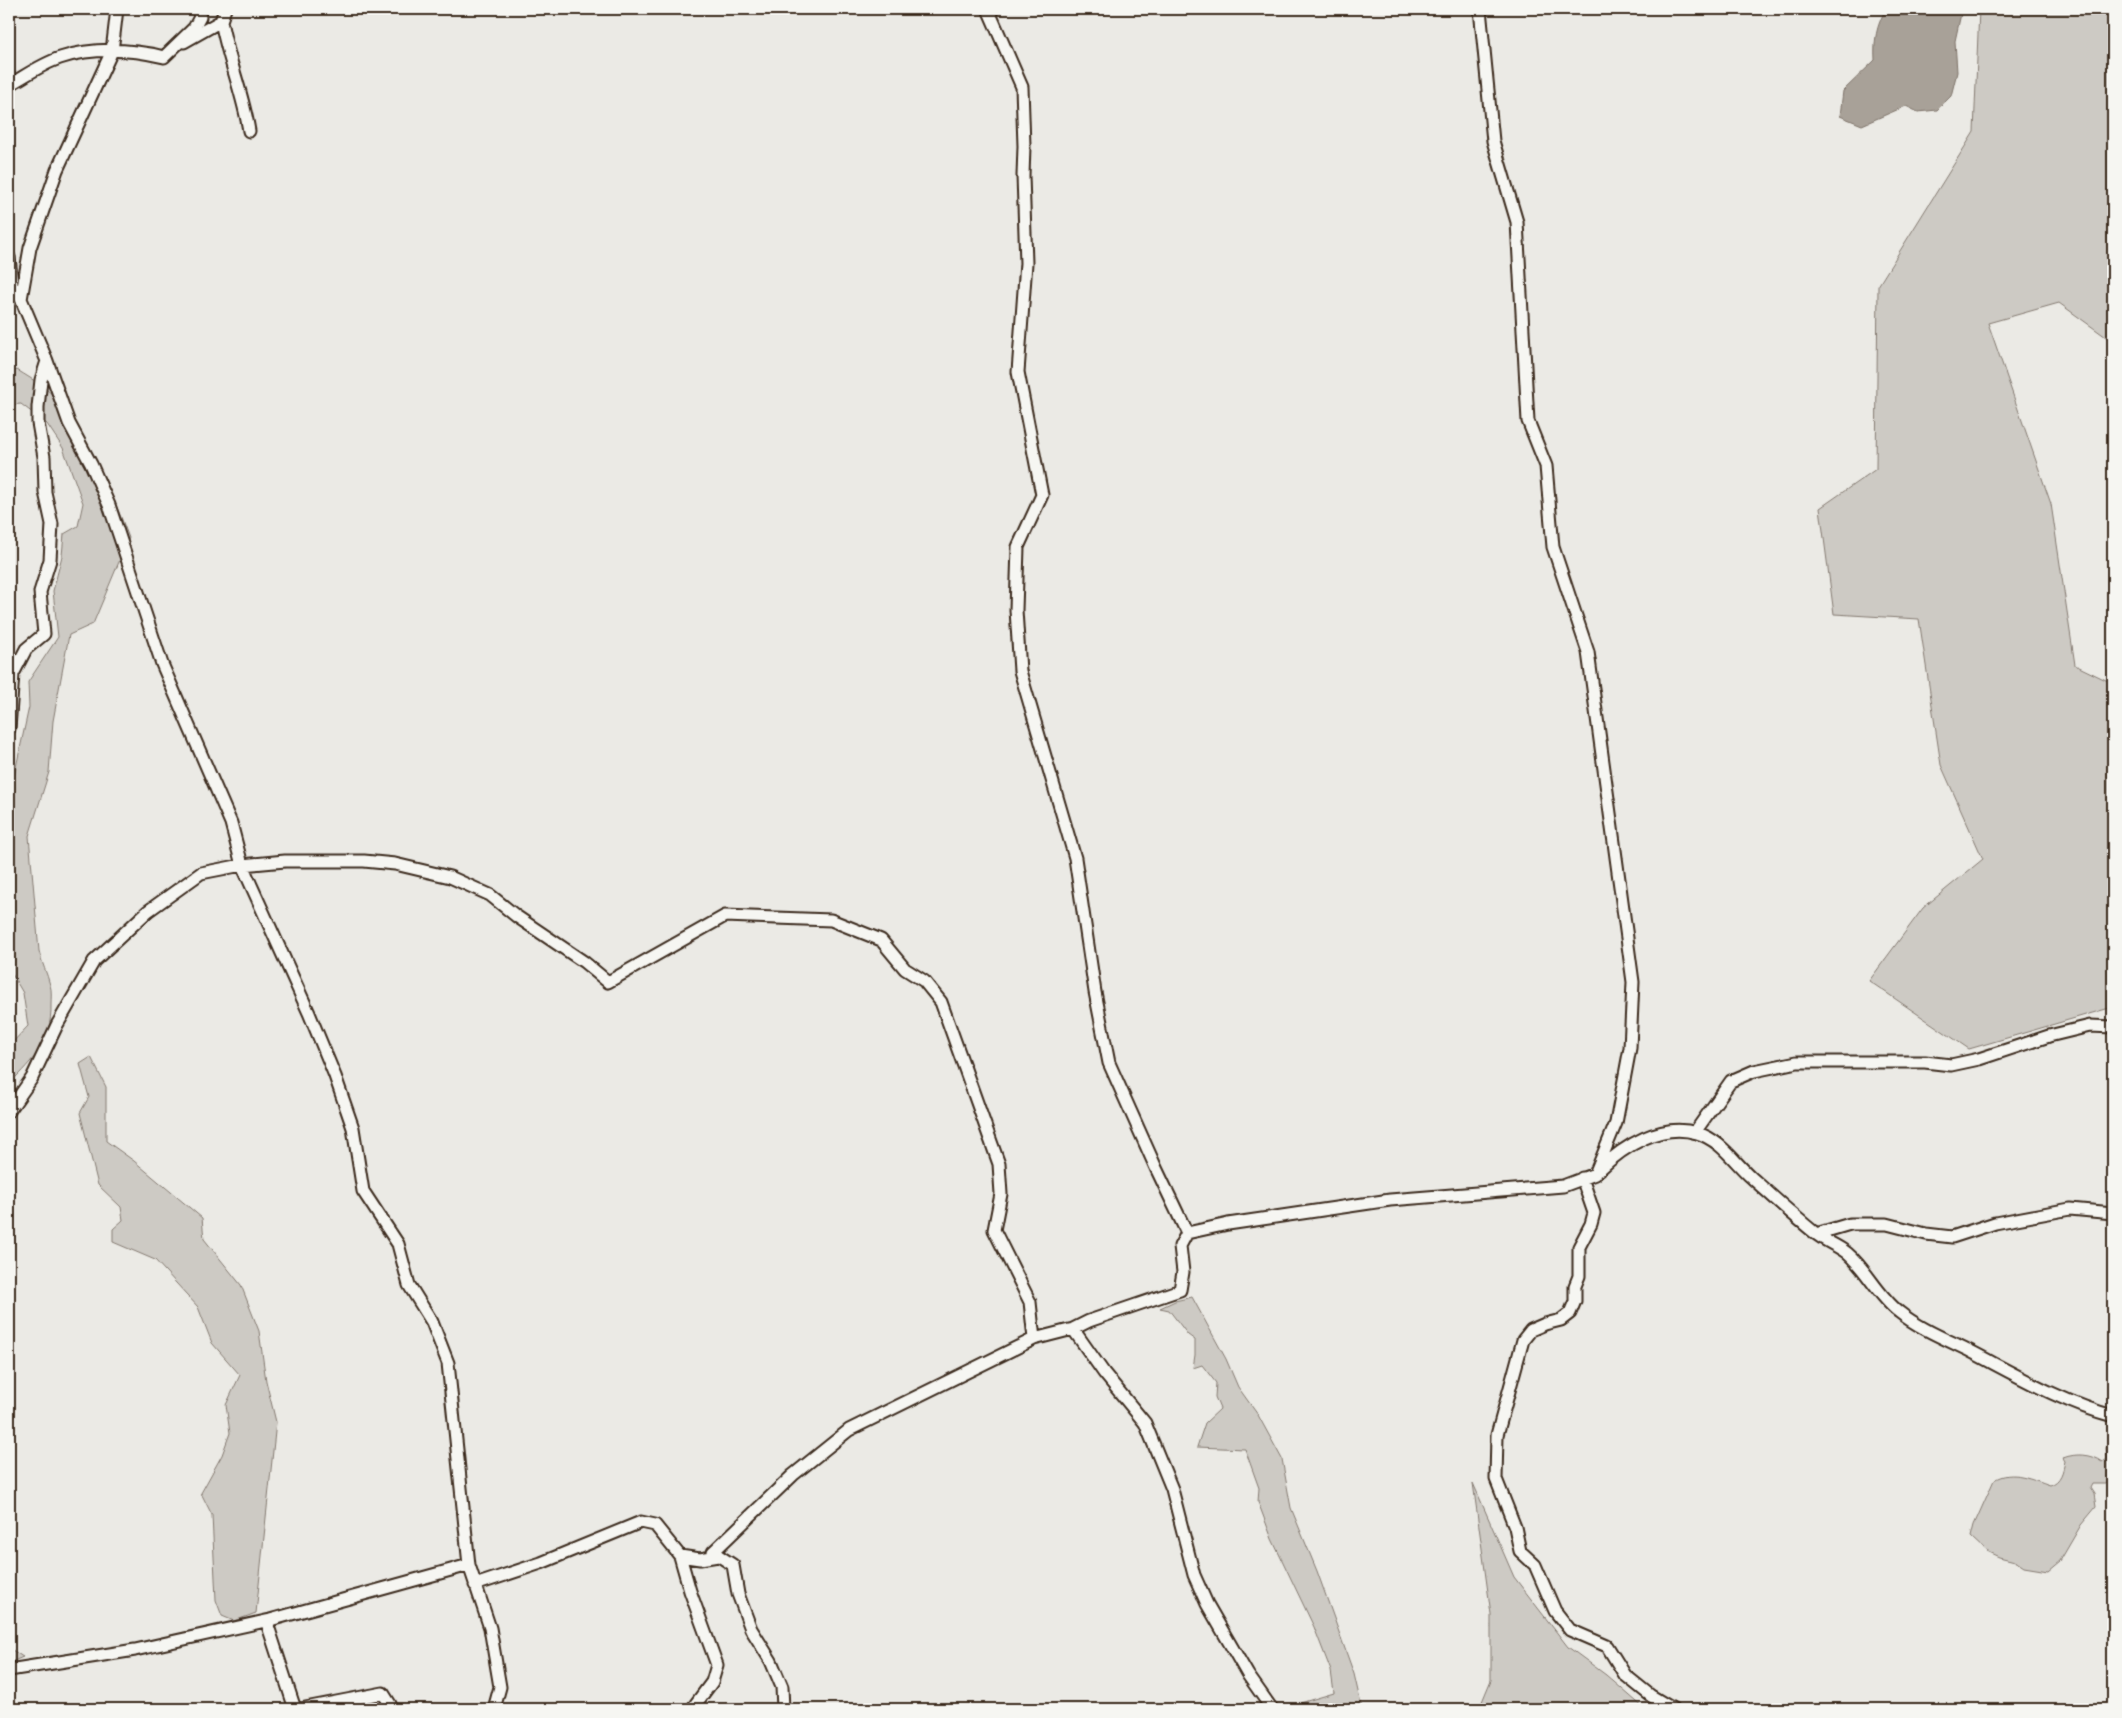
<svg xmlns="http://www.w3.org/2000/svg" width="2122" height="1718" font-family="Sriracha,sans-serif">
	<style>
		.green { fill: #cdcac4; stroke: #847a71 }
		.water { fill: #a8a198; stroke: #7c7167 }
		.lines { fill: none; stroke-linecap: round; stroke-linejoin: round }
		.minor-casing { stroke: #3b2a1e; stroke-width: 15 }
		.minor { stroke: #f6f6f2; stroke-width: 11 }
	</style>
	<rect width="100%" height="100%" fill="#ebeae5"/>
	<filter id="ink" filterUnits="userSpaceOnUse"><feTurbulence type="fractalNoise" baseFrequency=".02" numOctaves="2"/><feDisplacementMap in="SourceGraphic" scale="10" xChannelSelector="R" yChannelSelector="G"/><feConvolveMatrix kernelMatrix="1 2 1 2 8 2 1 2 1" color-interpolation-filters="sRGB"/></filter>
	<g filter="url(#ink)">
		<path class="green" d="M 1979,9 L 2113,9 L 2113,342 L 2059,303 L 1988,323 L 2051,504 L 2075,665 L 2108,681 L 2113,660 L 2113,1007 L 1969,1049 L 1869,981 L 1923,908 L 1983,859 L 1941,765 L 1919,619 L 1834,614 L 1820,508 L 1876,469 L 1878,286 L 1974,132 Z
			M 17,370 C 34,380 53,392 65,408 C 93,447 112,493 129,538 L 93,624 L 69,635 L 53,721 L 49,772 L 29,836 L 39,951 C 42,964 47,973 50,985 C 52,990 51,998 51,1004 C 52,1042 34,1059 9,1084 L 9,1046 L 28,1026 L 23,993 L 9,969 L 9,800 L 29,707 L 28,682 L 58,637 L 53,591 L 62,556 L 64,534 L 78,526 L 83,503 L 63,448 L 47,424 L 21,404 L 9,405 L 9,373 Z
			M 91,1057 L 106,1087 L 106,1141 L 134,1161 L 202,1218 L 204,1239 L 241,1285 L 259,1331 L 266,1381 L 276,1422 L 256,1613 L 234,1621 L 222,1616 L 216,1600 L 212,1515 L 201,1493 L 222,1455 L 230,1433 L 226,1405 L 240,1375 L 212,1343 L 198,1307 L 155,1260 L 113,1242 L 113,1229 L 123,1220 L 121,1207 L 98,1185 L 80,1113 L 89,1097 L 80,1064 Z
			M 1192,1297 L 1226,1359 L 1238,1387 L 1258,1415 L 1282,1459 L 1291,1508 L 1317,1571 L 1354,1674 L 1362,1709 L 1280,1709 L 1334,1693 L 1331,1671 L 1314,1627 L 1272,1539 L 1258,1502 L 1259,1488 L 1245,1449 L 1197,1447 L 1205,1423 L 1220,1409 L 1215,1397 L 1216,1383 L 1202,1365 L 1193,1368 L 1195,1355 L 1195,1340 L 1188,1335 L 1169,1310 L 1160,1308 L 1175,1301 Z
			M 2111,1426 L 2113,1426 L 2112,1479 L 2106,1484 L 2092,1484 L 2090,1488 L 2094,1494 L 2096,1507 L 2081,1525 L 2060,1561 L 2048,1571 L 2024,1567 L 2015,1561 L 1999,1557 L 1986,1551 L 1971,1537 L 1974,1525 L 1994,1480 C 2012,1469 2032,1479 2050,1485 C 2061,1482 2063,1471 2065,1461 L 2063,1458 C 2076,1453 2092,1454 2103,1462 L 2107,1459 L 2106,1448 L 2113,1435 Z
			M 1473,1483 L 1514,1577 L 1568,1647 L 1606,1675 L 1645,1709 L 1479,1709 L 1491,1680 L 1491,1614 Z
			M 9,1648 L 23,1657 L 9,1663 Z"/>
		<path class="water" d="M 1886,9 L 1962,9 L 1955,41 L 1957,72 L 1951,96 L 1937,110 L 1918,112 L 1906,106 L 1862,125 L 1840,116 L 1843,91 L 1875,60 C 1874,41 1876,26 1886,9 Z"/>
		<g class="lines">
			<g class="minor-casing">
				<path id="minor" d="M 988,9 L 1022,87 L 1024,146 L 1023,176 L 1026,263 L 1018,372 L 1042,495 L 1018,547 L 1016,610 L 1020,671 L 1075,858 L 1095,992 L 1109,1063 L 1156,1168 L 1187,1233
					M 221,21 L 225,9
					M 184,42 L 221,21 C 228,59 243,93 249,131
					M 9,85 C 25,76 42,64 60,58 C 94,47 130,49 164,57 L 194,28 L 200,17 L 198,9
					M 9,257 L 12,285 L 21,299 L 47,361 L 69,423 L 91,464 L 109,505 L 162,664 L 231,823 L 242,865 L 309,1013 L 335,1076 L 353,1128 L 363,1191 L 398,1244 L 409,1285 L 432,1322 L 448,1363 L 469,1565 L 490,1628 L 500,1687 L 494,1709
					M 21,299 L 30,248 L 57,170 L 112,51 L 117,9
					M 9,729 L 13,674 L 26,649 L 44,634 L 40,592 L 50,560 L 52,524 L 45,492 L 44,457 L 38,423 L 38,407 L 41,380 L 47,361
					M 9,1111 L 32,1078 L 57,1025 L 94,961 L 148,911 L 201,873 L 242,865 L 285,861 L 364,861 L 395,864 L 450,877 L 490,895 L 516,916 L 584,962 L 608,982 L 725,916 L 831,920 L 881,940 L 905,969 L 924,981 L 941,1002 L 999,1164 L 1001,1194 L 994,1230 L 1030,1302 L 1034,1339
					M 1695,1132 L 1731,1081 L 1754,1071 L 1797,1062 L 1925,1062 L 1951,1065 L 1979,1059 L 2049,1036 L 2090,1026 L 2113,1027
					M 1599,1170 C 1624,1146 1661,1122 1697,1133 C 1721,1140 1734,1162 1752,1178 C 1772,1196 1794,1216 1815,1233 C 1824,1241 1837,1245 1847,1253 C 1867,1270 1878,1296 1899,1312 C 1920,1329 1948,1340 1972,1352 C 2018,1376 2064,1403 2113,1416
					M 1582,1178 L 1594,1213 L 1591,1224 L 1579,1247 L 1579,1276 L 1575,1286 L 1575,1301 L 1570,1313 L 1561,1320 L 1545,1324 L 1531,1330 L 1523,1340 L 1497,1435 L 1496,1479 L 1515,1527 L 1520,1551 L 1535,1565 L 1555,1611 L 1570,1630 L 1607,1646 L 1625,1675 L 1651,1696 L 1673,1709
					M 1816,1234 L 1850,1224 L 1887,1224 L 1926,1234 L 1952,1237 L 1995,1223 L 2070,1209 L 2113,1213
					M 1073,1329 L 1104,1373 L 1145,1423 L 1172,1489 L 1194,1575 L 1207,1604 L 1248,1675 L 1272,1709
					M 713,1552 L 733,1565 L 738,1594 L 751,1629 L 771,1661 L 782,1687 L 783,1709
					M 680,1556 L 690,1591 L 717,1665 L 712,1682 L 692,1709
					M 475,1585 L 541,1563 L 641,1522 L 655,1525 L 680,1556 L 700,1559 L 718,1556 L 713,1552 L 793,1475 L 849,1430 L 1034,1339 L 1073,1329 L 1089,1321 L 1180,1290 L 1183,1272 L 1180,1246 L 1187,1233 L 1228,1224 L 1390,1200 L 1563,1186 L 1595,1174 L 1616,1123 L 1630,1048 L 1633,982 L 1588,652 L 1553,547 L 1546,466 L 1528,421 L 1517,222 L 1493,141 L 1480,9
					M 270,1620 L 268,1626 L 295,1709
					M 9,1670 L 135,1650 L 270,1620 L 469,1565
					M 300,1709 L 383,1693 L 390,1704 L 390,1709"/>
			</g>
			<use href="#minor" class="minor"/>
		</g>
	</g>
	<rect width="2122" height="1718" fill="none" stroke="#f6f6f2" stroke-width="30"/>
	<rect x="15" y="15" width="2092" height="1688" fill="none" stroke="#3b2a1e" stroke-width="2" filter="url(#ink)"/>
</svg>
